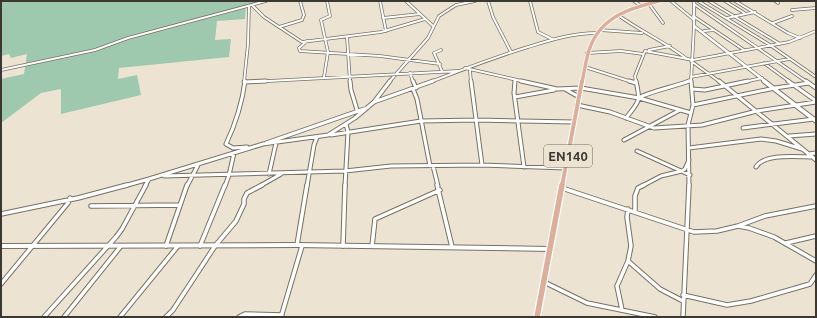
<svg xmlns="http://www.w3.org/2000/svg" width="817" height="318" font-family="Ubuntu,sans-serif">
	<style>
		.green { fill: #9fc9af }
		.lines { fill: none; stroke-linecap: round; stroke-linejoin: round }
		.minor-far2-casing { stroke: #787163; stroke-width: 3.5 }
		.minor-far1-casing { stroke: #787163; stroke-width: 5 }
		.minor-casing { stroke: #787163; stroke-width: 5.5 }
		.tertiary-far2-casing { stroke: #787163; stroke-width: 4 }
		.tertiary-far1-casing { stroke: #787163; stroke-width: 5.5 }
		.tertiary-casing { stroke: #787163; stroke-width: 6 }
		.primary-far2-casing { stroke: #fff; stroke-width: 5 }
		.primary-far1-casing { stroke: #fff; stroke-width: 6 }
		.primary-casing { stroke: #fff; stroke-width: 8 }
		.minor-far2 { stroke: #fff; stroke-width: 2 }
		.minor-far1 { stroke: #fff; stroke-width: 3 }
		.minor { stroke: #fff; stroke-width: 3.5 }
		.tertiary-far2 { stroke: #fff; stroke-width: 2.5 }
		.tertiary-far1 { stroke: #fff; stroke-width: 3.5 }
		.tertiary { stroke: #fff; stroke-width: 4 }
		.primary-far2 { stroke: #ddaf9b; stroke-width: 3.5 }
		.primary-far1 { stroke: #ddaf9b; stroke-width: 4 }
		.primary { stroke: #ddaf9b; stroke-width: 5.5 }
		.labels { text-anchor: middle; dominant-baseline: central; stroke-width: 3; stroke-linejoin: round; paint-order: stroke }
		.shield { fill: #ece3d3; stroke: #706b62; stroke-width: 1 }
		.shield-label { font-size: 13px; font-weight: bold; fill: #3b3832 }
	</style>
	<rect width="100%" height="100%" fill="#ece3d3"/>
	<path class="green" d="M 1,1 L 262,1 L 246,4 L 245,19 L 217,21 L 215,40 L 231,39 L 229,57 L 119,68 L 118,79 L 137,75 L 141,95 L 61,114 L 61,89 L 41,93 L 1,123 L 1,79 L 24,74 L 27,54 L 11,58 L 9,54 L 1,56 Z"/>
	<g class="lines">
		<g class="minor-far2-casing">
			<path id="minor-far2" d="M 380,1 L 386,31
				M 406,1 L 433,26
				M 488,1 L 493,17 L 511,52
				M 530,1 L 538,32 L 552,39
				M 634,1 L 641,6
				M 671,1 L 693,19
				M 698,1 L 770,45 L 816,77
				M 709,1 L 780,44
				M 725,1 L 746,14
				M 735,1 L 788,33 L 800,38
				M 775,1 L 778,3
				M 649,4 L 663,23
				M 694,4 L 807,82
				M 252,5 L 264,17 L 302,42 L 381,32 L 425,19
				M 792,10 L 816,8
				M 618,15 C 640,31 665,42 687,59
				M 693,16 L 744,50
				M 383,18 L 420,14
				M 727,18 L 755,12
				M 773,23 L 792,16
				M 279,27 L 302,20 L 304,15 L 300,1
				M 600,30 L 642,33
				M 704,31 L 714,30
				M 347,37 L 350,82
				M 307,41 L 299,48 L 300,51 L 380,56 L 440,64
				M 441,50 L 434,53 L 442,71
				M 649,50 L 670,46
				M 587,53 L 621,51 L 643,54
				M 691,61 L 720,82
				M 764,63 L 790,82
				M 585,67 L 632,82
				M 465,68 L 526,82
				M 1,70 L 95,50 L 128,38 L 266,1
				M 470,71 L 471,82
				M 410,73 L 413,82
				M 324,77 L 328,52 L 321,20 L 330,16 L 327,1
				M 691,77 L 789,59
				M 244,82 L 248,44 L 249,6
				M 247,82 L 458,71
				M 389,82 L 428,38 L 439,16 L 456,5 L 475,1
				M 430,82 C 462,70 495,57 528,47 C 551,40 573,33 597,33
				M 515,82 L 515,80
				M 636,82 L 635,76 L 645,51 L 693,60 L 789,42 L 816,31
				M 686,82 L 691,80
				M 691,82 L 694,26
				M 744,82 L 762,78"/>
		</g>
		<g class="minor-far1-casing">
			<path id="minor-far1" d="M 245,81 C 242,104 236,123 226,144 L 233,148 L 247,147
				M 350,81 L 351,90 L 357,110
				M 413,81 L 416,88
				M 471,81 L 482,165
				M 515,81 L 514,93 L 524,167
				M 521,81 L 557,89 L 581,88 L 639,98 L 691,113
				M 629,81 L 636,83
				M 719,81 L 816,160
				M 788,81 L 816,101
				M 806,81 L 816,88
				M 244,82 L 266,81
				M 413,89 L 417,99 L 430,166
				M 565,89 L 579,97
				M 692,89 L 705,90 L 748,81
				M 515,97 L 554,90
				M 640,97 C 656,90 673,87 689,81
				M 374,102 L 433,81
				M 577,105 L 610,112 L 654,128 L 702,125 L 757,111 L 816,102
				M 693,105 L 775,88 L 809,83
				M 626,118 C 639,101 641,103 636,81
				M 743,128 L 814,119
				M 331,135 L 421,121 L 477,120 L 574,122
				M 789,136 L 816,134
				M 624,140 L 680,110
				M 266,143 L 367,108
				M 689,148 L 761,139 L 776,141 L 802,149
				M 637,151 L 690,175
				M 808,154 L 816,153
				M 433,166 L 438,186
				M 756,167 C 764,153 797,157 813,157
				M 269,174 L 276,143
				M 164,176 L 345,171 L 391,166 L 482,165 L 566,168
				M 124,186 L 149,179
				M 145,186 L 149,179 L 263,144 L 328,135 L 355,118 L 374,102 L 390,81
				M 187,186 L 198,165
				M 225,186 L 229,175 L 234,153
				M 260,186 L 281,174
				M 307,186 L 314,145 L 317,137
				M 345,186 L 348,132 L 346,124
				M 642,186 L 661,176 L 682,171 L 685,169 L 689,160
				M 689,186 L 688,125 L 693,105 L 691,81"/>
		</g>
		<g class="minor-casing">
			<path id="minor" d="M 437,185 L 452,247
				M 562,188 L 694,232 L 717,231 L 738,226 L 749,228 L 774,237 L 816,261
				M 91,206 L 180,205
				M 635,211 L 635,196 L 638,188 L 644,185
				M 1,214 L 78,198 L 127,185
				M 738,226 L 765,216 L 816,206
				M 786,243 L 816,236
				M 297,245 L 307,185
				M 166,246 L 187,185
				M 200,246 L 225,185
				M 343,246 L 345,185
				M 372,246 L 375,219 L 440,190
				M 628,261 L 660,289 L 683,301
				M 544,282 L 587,303 L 655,317
				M 1,284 L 68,203 L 70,198
				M 683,295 L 727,305 L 751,301 L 810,284 L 816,275
				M 622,310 L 617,286 L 628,261 L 631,246 L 627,217 L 628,209
				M 44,317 L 116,237 L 122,229 L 146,185
				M 64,317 L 121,246
				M 120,317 L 178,246
				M 166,317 L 173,310 L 215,246 L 236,221 L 244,204 L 244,199 L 247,193 L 262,185
				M 239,317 L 245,314 L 282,315
				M 281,317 L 302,246
				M 683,317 L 689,185"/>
		</g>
		<g class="tertiary-far2-casing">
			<path id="tertiary-far2" d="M 694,1 L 694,26 L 766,82"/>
		</g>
		<g class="tertiary-far1-casing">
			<path id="tertiary-far1" d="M 764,81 L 816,121"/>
		</g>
		<g class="tertiary-casing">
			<path id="tertiary" d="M 1,246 L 297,245 L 551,249"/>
		</g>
		<g class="primary-far2-casing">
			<path id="primary-far2" d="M 582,82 C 585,70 586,56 591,45 C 603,16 631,8 659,1"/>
		</g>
		<g class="primary-far1-casing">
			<path id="primary-far1" d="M 562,186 L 582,81"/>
		</g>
		<g class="primary-casing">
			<path id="primary" d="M 537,317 L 562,185"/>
		</g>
		<use href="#minor-far2" class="minor-far2"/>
		<use href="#minor-far1" class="minor-far1"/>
		<use href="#minor" class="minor"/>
		<use href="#tertiary-far2" class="tertiary-far2"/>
		<use href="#tertiary-far1" class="tertiary-far1"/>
		<use href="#tertiary" class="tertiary"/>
		<use href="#primary-far2" class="primary-far2"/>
		<use href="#primary-far1" class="primary-far1"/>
		<use href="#primary" class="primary"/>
	</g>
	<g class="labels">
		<rect class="shield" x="544" y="145" width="48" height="22" rx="3"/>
		<g class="shield-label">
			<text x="568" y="156">EN140</text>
		</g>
	</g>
	<rect width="817" height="318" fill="none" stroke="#3b3832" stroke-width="4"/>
</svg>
